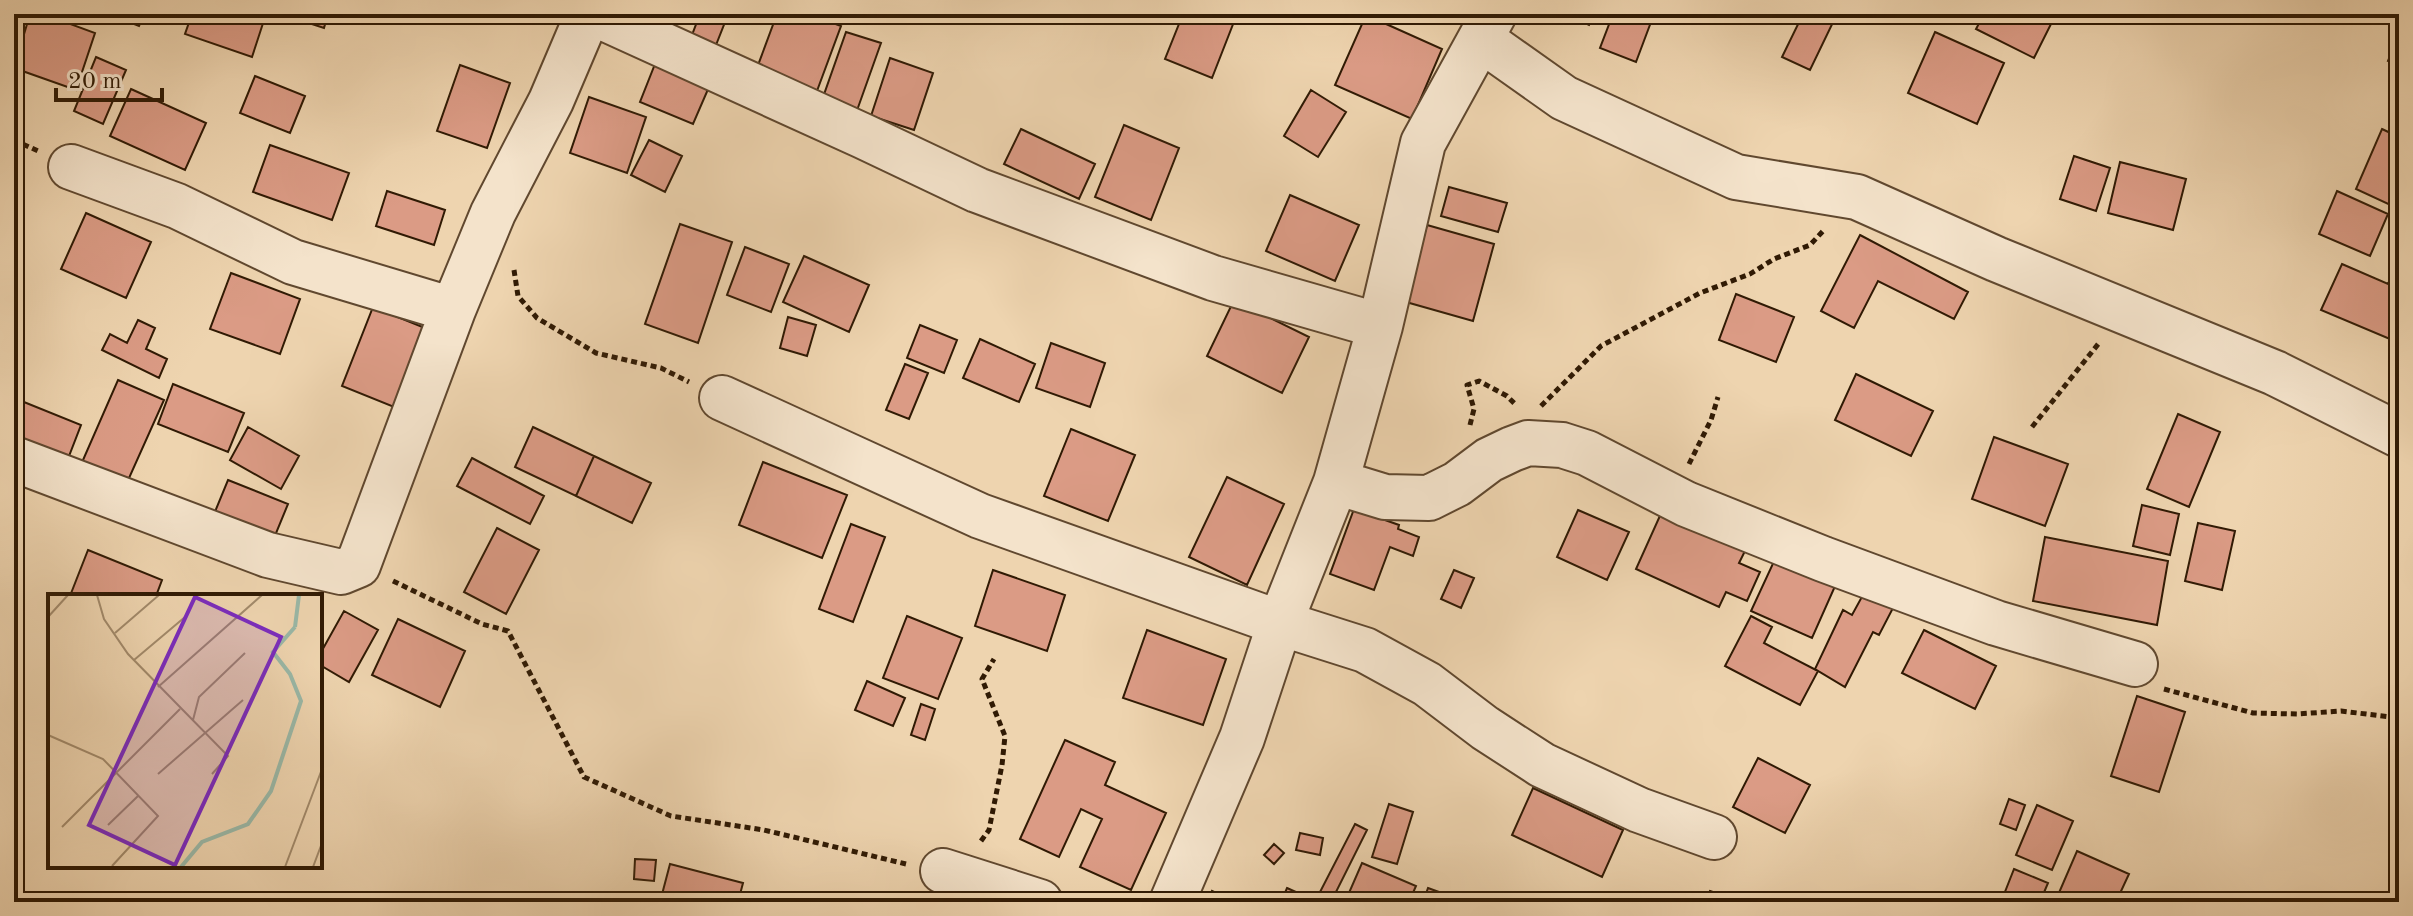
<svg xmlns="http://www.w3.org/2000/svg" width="2413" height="916" font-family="'Old Standard TT',serif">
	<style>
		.building { fill: #db9b85; stroke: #301a04; stroke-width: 2 }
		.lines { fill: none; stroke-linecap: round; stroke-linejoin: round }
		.minor-casing { stroke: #60482f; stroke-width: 48 }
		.path { stroke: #301a04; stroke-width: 5; stroke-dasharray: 6 4; stroke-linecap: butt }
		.minor { stroke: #f4e3cb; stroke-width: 44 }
		.inset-river { fill: none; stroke: #9ab8a7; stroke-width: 4 }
		.inset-road { fill: none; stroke: #a28a6b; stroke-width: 2 }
		.view { fill: #7b2cbf; fill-opacity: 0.15; stroke: #7b2cbf; stroke-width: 4 }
		.inset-edge { fill: none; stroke: #301a04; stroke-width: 4 }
	</style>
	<rect width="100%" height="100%" fill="#eed4af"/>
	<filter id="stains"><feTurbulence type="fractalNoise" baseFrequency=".0025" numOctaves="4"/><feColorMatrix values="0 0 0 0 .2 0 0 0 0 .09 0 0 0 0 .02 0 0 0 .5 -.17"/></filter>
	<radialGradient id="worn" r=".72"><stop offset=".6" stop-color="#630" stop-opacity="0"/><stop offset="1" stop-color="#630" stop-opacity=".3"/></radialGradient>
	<path class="building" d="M 30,14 L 65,14 L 62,21 L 95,33 L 76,90 L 14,68 Z
		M 123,14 L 144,14 L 139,26 L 121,19 Z
		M 192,14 L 266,14 L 252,57 L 185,34 Z
		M 281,14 L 328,14 L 324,28 Z
		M 644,14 L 677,14 L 670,28 Z
		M 700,14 L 718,14 L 727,17 L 716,45 L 692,35 Z
		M 777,14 L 809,14 L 841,26 L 814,99 L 754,76 Z
		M 1183,14 L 1237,14 L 1212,78 L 1165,59 Z
		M 1566,14 L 1594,14 L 1589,25 Z
		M 1613,14 L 1654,14 L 1636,62 L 1600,48 Z
		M 1803,14 L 1837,14 L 1810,70 L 1782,57 Z
		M 1984,14 L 2056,14 L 2034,58 L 1976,29 Z
		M 1366,15 L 1442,49 L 1412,119 L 1335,85 Z
		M 846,32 L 881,43 L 855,116 L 821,103 Z
		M 1935,32 L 2004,63 L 1977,124 L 1908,93 Z
		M 2399,35 L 2399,65 L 2388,61 Z
		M 96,57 L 126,70 L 103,124 L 74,111 Z
		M 890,58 L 933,73 L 914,130 L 871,116 Z
		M 655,64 L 709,87 L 693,124 L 640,102 Z
		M 460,65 L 510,83 L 487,148 L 437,131 Z
		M 255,76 L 305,96 L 290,133 L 240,113 Z
		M 131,89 L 206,123 L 185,170 L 110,136 Z
		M 1311,90 L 1346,112 L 1318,157 L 1284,136 Z
		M 589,97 L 646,117 L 627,173 L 570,153 Z
		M 1124,125 L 1179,148 L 1151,220 L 1095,197 Z
		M 1021,129 L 1095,164 L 1079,199 L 1004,164 Z
		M 2382,129 L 2399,137 L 2399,209 L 2356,189 Z
		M 649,140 L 682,156 L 665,192 L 631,175 Z
		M 270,145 L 349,173 L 332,220 L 253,192 Z
		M 2074,156 L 2110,168 L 2096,211 L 2060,199 Z
		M 2120,162 L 2186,179 L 2173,230 L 2108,213 Z
		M 1449,187 L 1507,203 L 1498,232 L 1441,216 Z
		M 387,191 L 445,210 L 434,245 L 376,226 Z
		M 2337,191 L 2388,214 L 2370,256 L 2319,234 Z
		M 1290,195 L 1359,225 L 1335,281 L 1266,251 Z
		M 86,213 L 151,242 L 126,298 L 61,269 Z
		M 680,224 L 732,242 L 698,343 L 645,324 Z
		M 1427,225 L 1494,244 L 1473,321 L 1406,302 Z
		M 1860,235 L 1968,292 L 1954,319 L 1878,281 L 1854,328 L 1821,311 Z
		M 745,247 L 789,264 L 771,312 L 727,295 Z
		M 804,256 L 869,285 L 849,332 L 783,302 Z
		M 2342,264 L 2388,284 L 2391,277 L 2399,280 L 2397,342 L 2321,310 Z
		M 231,273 L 300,299 L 280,354 L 210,329 Z
		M 1736,294 L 1794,317 L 1776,362 L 1719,340 Z
		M 1234,300 L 1309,337 L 1282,393 L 1207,356 Z
		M 373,307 L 430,330 L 399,409 L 342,386 Z
		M 788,317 L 816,325 L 807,356 L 780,348 Z
		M 138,320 L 155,328 L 146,349 L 167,359 L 159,378 L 102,350 L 110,334 L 127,343 Z
		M 920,325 L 957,340 L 944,373 L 907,358 Z
		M 980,339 L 1035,364 L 1019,402 L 963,378 Z
		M 1051,343 L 1105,363 L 1090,407 L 1036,388 Z
		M 905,364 L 928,373 L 909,419 L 886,410 Z
		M 1856,374 L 1933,411 L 1911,456 L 1835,420 Z
		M 118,380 L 164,400 L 121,496 L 76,476 Z
		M 173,384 L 244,413 L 228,452 L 158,424 Z
		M 14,398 L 81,425 L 64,469 L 14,449 Z
		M 2178,414 L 2220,432 L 2189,507 L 2147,489 Z
		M 248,427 L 299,456 L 281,489 L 230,460 Z
		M 533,427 L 594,456 L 576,496 L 515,467 Z
		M 1071,429 L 1135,455 L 1108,521 L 1044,496 Z
		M 1994,437 L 2068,464 L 2045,526 L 1972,499 Z
		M 594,456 L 651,483 L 632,523 L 576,496 Z
		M 472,458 L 544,496 L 530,524 L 457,486 Z
		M 763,462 L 847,495 L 822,558 L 739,525 Z
		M 1227,477 L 1284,504 L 1247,585 L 1189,557 Z
		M 228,480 L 288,504 L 272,543 L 212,519 Z
		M 2142,505 L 2179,514 L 2170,555 L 2133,546 Z
		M 1354,509 L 1399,525 L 1398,529 L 1419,537 L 1413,556 L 1390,547 L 1374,590 L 1330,574 Z
		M 1663,509 L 1747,547 L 1739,563 L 1760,572 L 1747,601 L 1726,592 L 1719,607 L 1636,569 Z
		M 1578,510 L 1629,532 L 1607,580 L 1557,557 Z
		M 2198,523 L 2235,531 L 2222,590 L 2185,581 Z
		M 851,524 L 885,537 L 853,622 L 819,609 Z
		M 497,528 L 539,550 L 506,614 L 464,592 Z
		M 2045,537 L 2168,561 L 2157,625 L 2033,601 Z
		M 88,550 L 162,580 L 156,596 L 70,596 Z
		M 1776,557 L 1836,584 L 1812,638 L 1751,611 Z
		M 993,570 L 1065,595 L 1047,651 L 975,626 Z
		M 1454,570 L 1474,578 L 1461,608 L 1441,599 Z
		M 1864,593 L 1893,608 L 1879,635 L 1873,632 L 1845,687 L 1815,669 L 1843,610 L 1852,615 Z
		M 344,611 L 378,630 L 349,682 L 320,665 L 320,654 Z
		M 907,616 L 962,638 L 938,699 L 883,678 Z
		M 1751,616 L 1772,627 L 1764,643 L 1818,671 L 1800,705 L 1725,666 Z
		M 398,619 L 465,651 L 440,707 L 372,675 Z
		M 1147,630 L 1226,659 L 1203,725 L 1123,698 Z
		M 1924,630 L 1996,666 L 1975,709 L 1902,673 Z
		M 867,681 L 905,698 L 893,726 L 855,710 Z
		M 2137,696 L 2185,712 L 2159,792 L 2111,776 Z
		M 921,704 L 935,709 L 925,740 L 911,735 Z
		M 1065,740 L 1115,762 L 1105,785 L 1166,813 L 1131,890 L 1080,867 L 1102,819 L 1081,809 L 1059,857 L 1020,839 Z
		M 1758,758 L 1810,785 L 1785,833 L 1733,807 Z
		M 1533,788 L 1623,830 L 1602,877 L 1512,835 Z
		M 2009,799 L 2025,805 L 2016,830 L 2000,824 Z
		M 1389,804 L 1413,812 L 1397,864 L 1372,857 Z
		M 2037,805 L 2073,821 L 2052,870 L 2016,855 Z
		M 1355,824 L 1367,830 L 1333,898 L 1320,892 Z
		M 1300,833 L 1323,838 L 1320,855 L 1296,850 Z
		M 1274,844 L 1284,853 L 1274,864 L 1264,855 Z
		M 2077,851 L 2129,874 L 2116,902 L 2055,902 Z
		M 635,859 L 656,860 L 654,881 L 634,879 Z
		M 1362,863 L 1416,886 L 1409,902 L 1345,902 Z
		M 670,864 L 743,883 L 738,902 L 660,902 Z
		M 2014,869 L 2048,883 L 2040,902 L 2001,902 Z
		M 1287,888 L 1318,902 L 1281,902 Z
		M 1428,888 L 1461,900 L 1468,902 L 1423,902 Z
		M 1212,891 L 1235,902 L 1208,902 Z
		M 1710,891 L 1741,902 L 1706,902 Z"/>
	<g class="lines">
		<g class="minor-casing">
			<path id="minor" d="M 595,14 L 863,136 L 977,190 L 1213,278 L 1380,326
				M 1482,40 L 1564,98 L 1736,177 L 1857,197 L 1996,259 L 2275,373 L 2399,435
				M 71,167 L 177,206 L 293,262 L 453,310
				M 722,398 L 980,516 L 1280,623 L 1365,650 L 1427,684 L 1485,728 L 1542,765 L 1639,810 L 1714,837
				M 14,459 L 268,555 L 341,572 L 358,565 L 453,310 L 493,213 L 551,101 L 588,14
				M 1336,482 L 1385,497 L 1429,498 L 1457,484 L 1489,460 L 1512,449 L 1528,443 L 1562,445 L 1587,453 L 1686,504 L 1823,559 L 1996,623 L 2135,664
				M 943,871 L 1040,902
				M 1172,902 L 1242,738 L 1280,623 L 1336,482 L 1380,326 L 1423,143 L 1494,14"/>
		</g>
		<path class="path" d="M 14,140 L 38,151
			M 514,270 L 518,296 L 537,318 L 596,353 L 661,368 L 689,382
			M 1541,406 L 1601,346 L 1700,293 L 1750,274 L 1774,259 L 1810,245 L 1824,230
			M 1470,425 L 1474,409 L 1467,385 L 1479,381 L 1507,396 L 1516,405
			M 2032,427 L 2099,343
			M 1689,464 L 1711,420 L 1718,397
			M 393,581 L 482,624 L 508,631 L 584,777 L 671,816 L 764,830 L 906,864
			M 2164,689 L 2253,713 L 2297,714 L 2341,711 L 2399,718
			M 981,841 L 989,830 L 1002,765 L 1005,736 L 982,679 L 994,659"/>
		<use href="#minor" class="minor"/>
	</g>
	<g transform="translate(48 594)">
		<rect width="274" height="274" fill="#eed4af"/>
		<path class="inset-river" d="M 247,33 L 251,1M 133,273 L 154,248 L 200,230 L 223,197 L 253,107 L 242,80 L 225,58 L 247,33"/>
		<path class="inset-road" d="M 49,1 L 56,25 L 80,60 L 180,162 L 164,180M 0,23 L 20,1M 67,39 L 111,1M 86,66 L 137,23M 110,93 L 214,1M 145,126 L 151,103 L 197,59M 0,141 L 55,165 L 110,222 L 64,272M 110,180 L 195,106M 60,231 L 90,202M 14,233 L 132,115M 237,273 L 274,175M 265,273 L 274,249"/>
		<path class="view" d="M 147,3 L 233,43 L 127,271 L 41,231 Z"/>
		<rect width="274" height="274" class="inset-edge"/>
	</g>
	<rect width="2413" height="916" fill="none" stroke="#eed4af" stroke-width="48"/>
	<rect x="16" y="16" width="2381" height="884" fill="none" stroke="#301a04" stroke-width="4"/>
	<rect x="24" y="24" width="2365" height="868" fill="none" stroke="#301a04" stroke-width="2"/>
	<path d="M56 88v12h106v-12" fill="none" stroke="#301a04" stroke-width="4"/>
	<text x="68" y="88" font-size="24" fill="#301a04" stroke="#f4e3cb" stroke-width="6" paint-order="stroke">20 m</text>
	<rect width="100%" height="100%" filter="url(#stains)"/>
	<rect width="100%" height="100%" fill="url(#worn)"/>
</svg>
